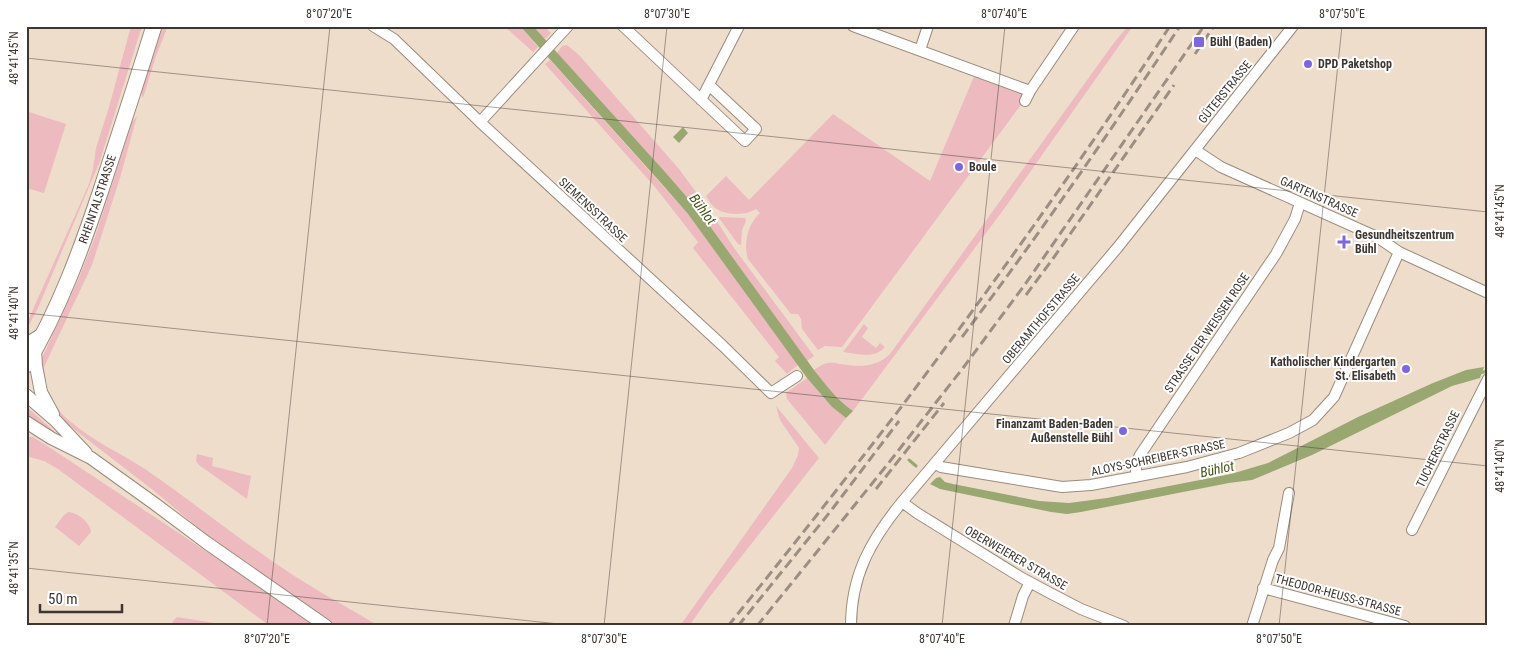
<svg xmlns="http://www.w3.org/2000/svg" width="1514" height="652" font-family="'Roboto Condensed',sans-serif">
	<style>
		.green { fill: #edbabf }
		.water { fill: #99a871 }
		.lines { fill: none; stroke-linecap: round; stroke-linejoin: round }
		.stream { stroke: #99a871; stroke-width: 3 }
		.minor-casing { stroke: #9b8b7b; stroke-width: 12 }
		.tertiary-casing { stroke: #9b8b7b; stroke-width: 14 }
		.primary-casing { stroke: #9b8b7b; stroke-width: 17 }
		.minor { stroke: #fff; stroke-width: 10 }
		.tertiary { stroke: #fff; stroke-width: 12 }
		.primary { stroke: #fff; stroke-width: 15 }
		.rail { stroke: #9b8e82; stroke-width: 3; stroke-dasharray: 10 5; stroke-linecap: butt }
		.ticks { fill: none; stroke: #3e3731; stroke-width: 1; stroke-opacity: 0.45 }
		.poi-dot { fill: #7f65e0; stroke: #fff; stroke-width: 2 }
		.labels { text-anchor: middle; dominant-baseline: central; stroke-width: 4; stroke-linejoin: round; paint-order: stroke }
		.poi-label { font-size: 12px; font-weight: bold; fill: #3e3731; stroke: #fff; text-anchor: start }
		.street-label { font-size: 12px; fill: #3e3731; stroke: #fff }
		.water-label { font-size: 14px; font-style: italic; fill: #495619; stroke: #fff }
		.neatline { fill: none; stroke: #3e3731; stroke-width: 2 }
		.ticks-label { font-size: 12px; text-anchor: middle; fill: #3e3731 }
	</style>
	<rect width="100%" height="100%" fill="#efddcc"/>
	<path class="green" d="M 131,26 L 142,26 L 100,161 L 38,308 L 26,331 L 26,325 L 89,184 L 93,169 L 96,148 L 109,107 Z
		M 163,26 L 168,26 L 156,56 L 143,98 L 141,92 Z
		M 504,26 L 520,26 L 538,47 L 533,52 Z
		M 533,26 L 544,26 L 551,33 L 545,39 Z
		M 1128,26 L 1133,26 L 1004,209 L 853,411 C 837,400 826,385 814,370 C 817,368 821,365 824,364 C 830,362 835,363 840,364 C 860,367 875,368 890,354 L 1113,44 Z
		M 567,45 L 579,55 L 679,169 L 713,215 L 734,248 L 814,356 L 807,361 L 699,211 L 666,173 L 557,53 L 562,46 Z
		M 550,60 L 688,214 L 798,365 L 787,374 L 775,361 L 779,357 L 693,248 L 698,242 L 655,187 L 545,64 Z
		M 975,74 L 1020,91 L 1023,94 L 1023,102 L 842,347 L 825,346 L 818,350 L 802,329 L 801,319 L 798,314 L 791,314 L 748,259 C 743,243 748,224 760,213 L 756,209 C 745,216 723,216 713,206 C 710,203 708,199 706,196 L 726,176 L 749,200 L 833,114 L 930,181 Z
		M 26,111 L 66,124 L 44,193 L 26,188 Z
		M 137,116 L 120,178 L 92,265 L 44,367 C 44,373 47,380 45,385 L 40,372 L 42,358 L 78,280 L 95,237 L 132,122 Z
		M 720,217 L 745,218 L 746,221 L 742,230 L 741,245 L 738,244 L 719,218 Z
		M 864,324 L 868,328 L 862,337 L 876,348 L 880,343 L 885,347 C 875,359 857,354 843,352 Z
		M 807,378 L 832,407 L 846,418 L 825,445 L 787,399 L 786,393 Z
		M 49,392 C 53,404 61,414 71,422 C 93,441 120,453 145,469 C 186,497 224,528 265,556 C 301,582 340,603 379,626 L 336,626 L 214,541 L 153,490 L 66,423 L 55,411 L 44,394 Z
		M 776,406 L 819,458 L 708,599 L 689,626 L 680,626 L 792,468 L 798,455 L 799,448 L 780,420 Z
		M 29,409 L 54,431 L 53,433 L 26,414 Z
		M 26,437 L 33,437 L 52,449 L 319,626 L 270,626 L 58,469 L 44,461 L 26,456 Z
		M 197,454 L 213,458 L 212,466 L 251,476 L 247,499 L 199,465 L 196,461 Z
		M 68,512 C 78,513 90,522 91,532 L 79,546 L 55,527 L 64,515 Z
		M 177,617 L 214,623 L 219,626 L 177,626 L 172,622 Z"/>
	<path class="water" d="M 520,26 L 533,26 L 666,173 L 699,211 L 814,370 C 826,385 837,400 853,411 L 846,418 L 832,407 L 807,378 L 688,214 L 661,183 Z
		M 683,127 L 688,133 L 679,143 L 673,137 Z
		M 1484,367 L 1480,378 L 1452,386 L 1312,455 L 1252,480 L 1229,483 L 1081,512 L 1067,514 L 1051,512 L 940,489 L 930,484 L 936,478 L 940,477 L 945,482 L 953,484 L 1039,501 L 1069,503 L 1107,498 L 1231,474 L 1268,463 L 1358,417 L 1433,383 L 1466,370 Z"/>
	<g class="lines">
		<path class="stream" d="M 1479,373 L 1488,371
			M 909,460 L 916,466"/>
		<g class="minor-casing">
			<path id="minor" d="M 373,26 L 394,39 L 480,122 L 722,345 L 771,393 L 797,376
				M 623,26 L 745,141 L 756,129 L 709,85
				M 853,26 L 1030,91
				M 920,50 L 928,26
				M 701,100 L 739,26
				M 1025,101 L 1030,91 L 1074,26
				M 480,122 L 568,26
				M 1195,150 L 1221,167 L 1377,237 L 1399,252 L 1488,293
				M 935,463 L 941,467 L 1062,487 L 1091,485 L 1187,467 L 1239,453 L 1289,433 L 1313,420 L 1334,397 L 1399,252
				M 1136,477 L 1136,464 L 1140,455 L 1276,254 L 1295,219 L 1300,203
				M 902,502 L 917,513 L 1022,578 L 1050,593 L 1081,609 L 1124,626
				M 1412,530 L 1488,379
				M 1263,588 L 1405,626
				M 851,626 C 851,575 871,540 902,502 L 1118,247 L 1293,26
				M 1014,626 L 1023,596 L 1030,582
				M 1252,626 L 1273,560 L 1279,548 L 1289,493"/>
		</g>
		<g class="tertiary-casing">
			<path id="tertiary" d="M 26,344 L 44,333
				M 35,350 L 36,366 L 41,392 L 53,414
				M 26,395 L 56,421 L 86,453
				M 26,422 L 51,438 L 91,458 L 155,504 L 207,543 L 326,626"/>
		</g>
		<g class="primary-casing">
			<g id="primary">
				<path id="s1" d="M 26,365 C 59,310 81,250 101,190 C 119,135 137,81 154,26"/>
			</g>
		</g>
		<use href="#minor" class="minor"/>
		<use href="#tertiary" class="tertiary"/>
		<use href="#primary" class="primary"/>
		<path class="rail" d="M 1195,54 L 1214,26
			M 1026,295 L 1052,260 L 1174,85
			M 962,337 C 1038,236 1110,132 1180,26
			M 876,489 L 944,403
			M 728,626 C 787,553 845,480 902,406 C 995,282 1085,156 1170,26
			M 738,626 L 830,512 L 899,421
			M 757,626 L 887,465 L 963,368 L 1026,283 L 1204,26"/>
	</g>
	<path class="ticks" d="M 26,58 L 1488,212M 26,313 L 1488,466M 26,568 L 578,626M 267,626 L 330,26M 604,626 L 667,26M 942,626 L 1005,26M 1279,626 L 1342,26"/>
	<g class="poi-dot">
		<rect x="1193" y="36" width="12" height="12" rx="2.5"/>
		<circle cx="1308" cy="64" r="5"/>
		<circle cx="959" cy="167" r="5"/>
		<path d="M1341.5 234.5h5v5h5v5h-5v5h-5v-5h-5v-5h5z"/>
		<circle cx="1406" cy="369" r="5"/>
		<circle cx="1123" cy="431" r="5"/>
	</g>
	<g class="labels">
		<g class="poi-label">
			<text x="1210" y="42">Bühl (Baden)</text>
			<text x="1318" y="64">DPD Paketshop</text>
			<text x="969" y="167">Boule</text>
			<text x="1355" y="235">Gesundheitszentrum<tspan x="1355" dy="14">Bühl</tspan></text>
			<text x="1396" y="362" text-anchor="end">Katholischer Kindergarten<tspan x="1396" dy="14">St. Elisabeth</tspan></text>
			<text x="1113" y="424" text-anchor="end">Finanzamt Baden-Baden<tspan x="1113" dy="14">Außenstelle Bühl</tspan></text>
		</g>
		<g class="street-label">
			<text transform="translate(1225 92) rotate(-51)">GÜTERSTRASSE</text>
			<text transform="translate(1319 197) rotate(24)">GARTENSTRASSE</text>
			<text stroke="none"><textPath href="#s1" startOffset="181">RHEINTALSTRASSE</textPath></text>
			<text transform="translate(593 210) rotate(43)">SIEMENSSTRASSE</text>
			<text transform="translate(1041 319) rotate(-50)">OBERAMTHOFSTRASSE</text>
			<text transform="translate(1207 333) rotate(-56)">STRASSE DER WEISSEN ROSE</text>
			<text transform="translate(1438 449) rotate(-64)">TUCHERSTRASSE</text>
			<text transform="translate(1158 458) rotate(-12)">ALOYS-SCHREIBER-STRASSE</text>
			<text transform="translate(1016 558) rotate(30)">OBERWEIERER STRASSE</text>
			<text transform="translate(1338 595) rotate(15)">THEODOR-HEUSS-STRASSE</text>
		</g>
		<g class="water-label">
			<text transform="translate(703 209) rotate(53)">Bühlot</text>
			<text transform="translate(1217 469) rotate(-12)">Bühlot</text>
		</g>
	</g>
	<rect width="1514" height="652" fill="none" stroke="#ffffff" stroke-width="55"/>
	<path d="M40 604v8h82v-8" fill="none" stroke="#3e3731" stroke-width="2.5"/>
	<text x="48" y="604" font-size="15" fill="#3e3731" stroke="#ffffff" stroke-width="4" paint-order="stroke">50 m</text>
	<rect x="28" y="28" width="1458" height="596" class="neatline"/>
	<g class="ticks-label">
		<text x="329" y="18">8°07'20"E</text>
		<text x="667" y="18">8°07'30"E</text>
		<text x="1004" y="18">8°07'40"E</text>
		<text x="1342" y="18">8°07'50"E</text>
		<text transform="translate(14 58) rotate(-90)" y="4">48°41'45"N</text>
		<text transform="translate(1500 211) rotate(-90)" y="4">48°41'45"N</text>
		<text transform="translate(14 313) rotate(-90)" y="4">48°41'40"N</text>
		<text transform="translate(1500 466) rotate(-90)" y="4">48°41'40"N</text>
		<text transform="translate(14 568) rotate(-90)" y="4">48°41'35"N</text>
		<text x="267" y="643">8°07'20"E</text>
		<text x="604" y="643">8°07'30"E</text>
		<text x="942" y="643">8°07'40"E</text>
		<text x="1279" y="643">8°07'50"E</text>
	</g>
</svg>
